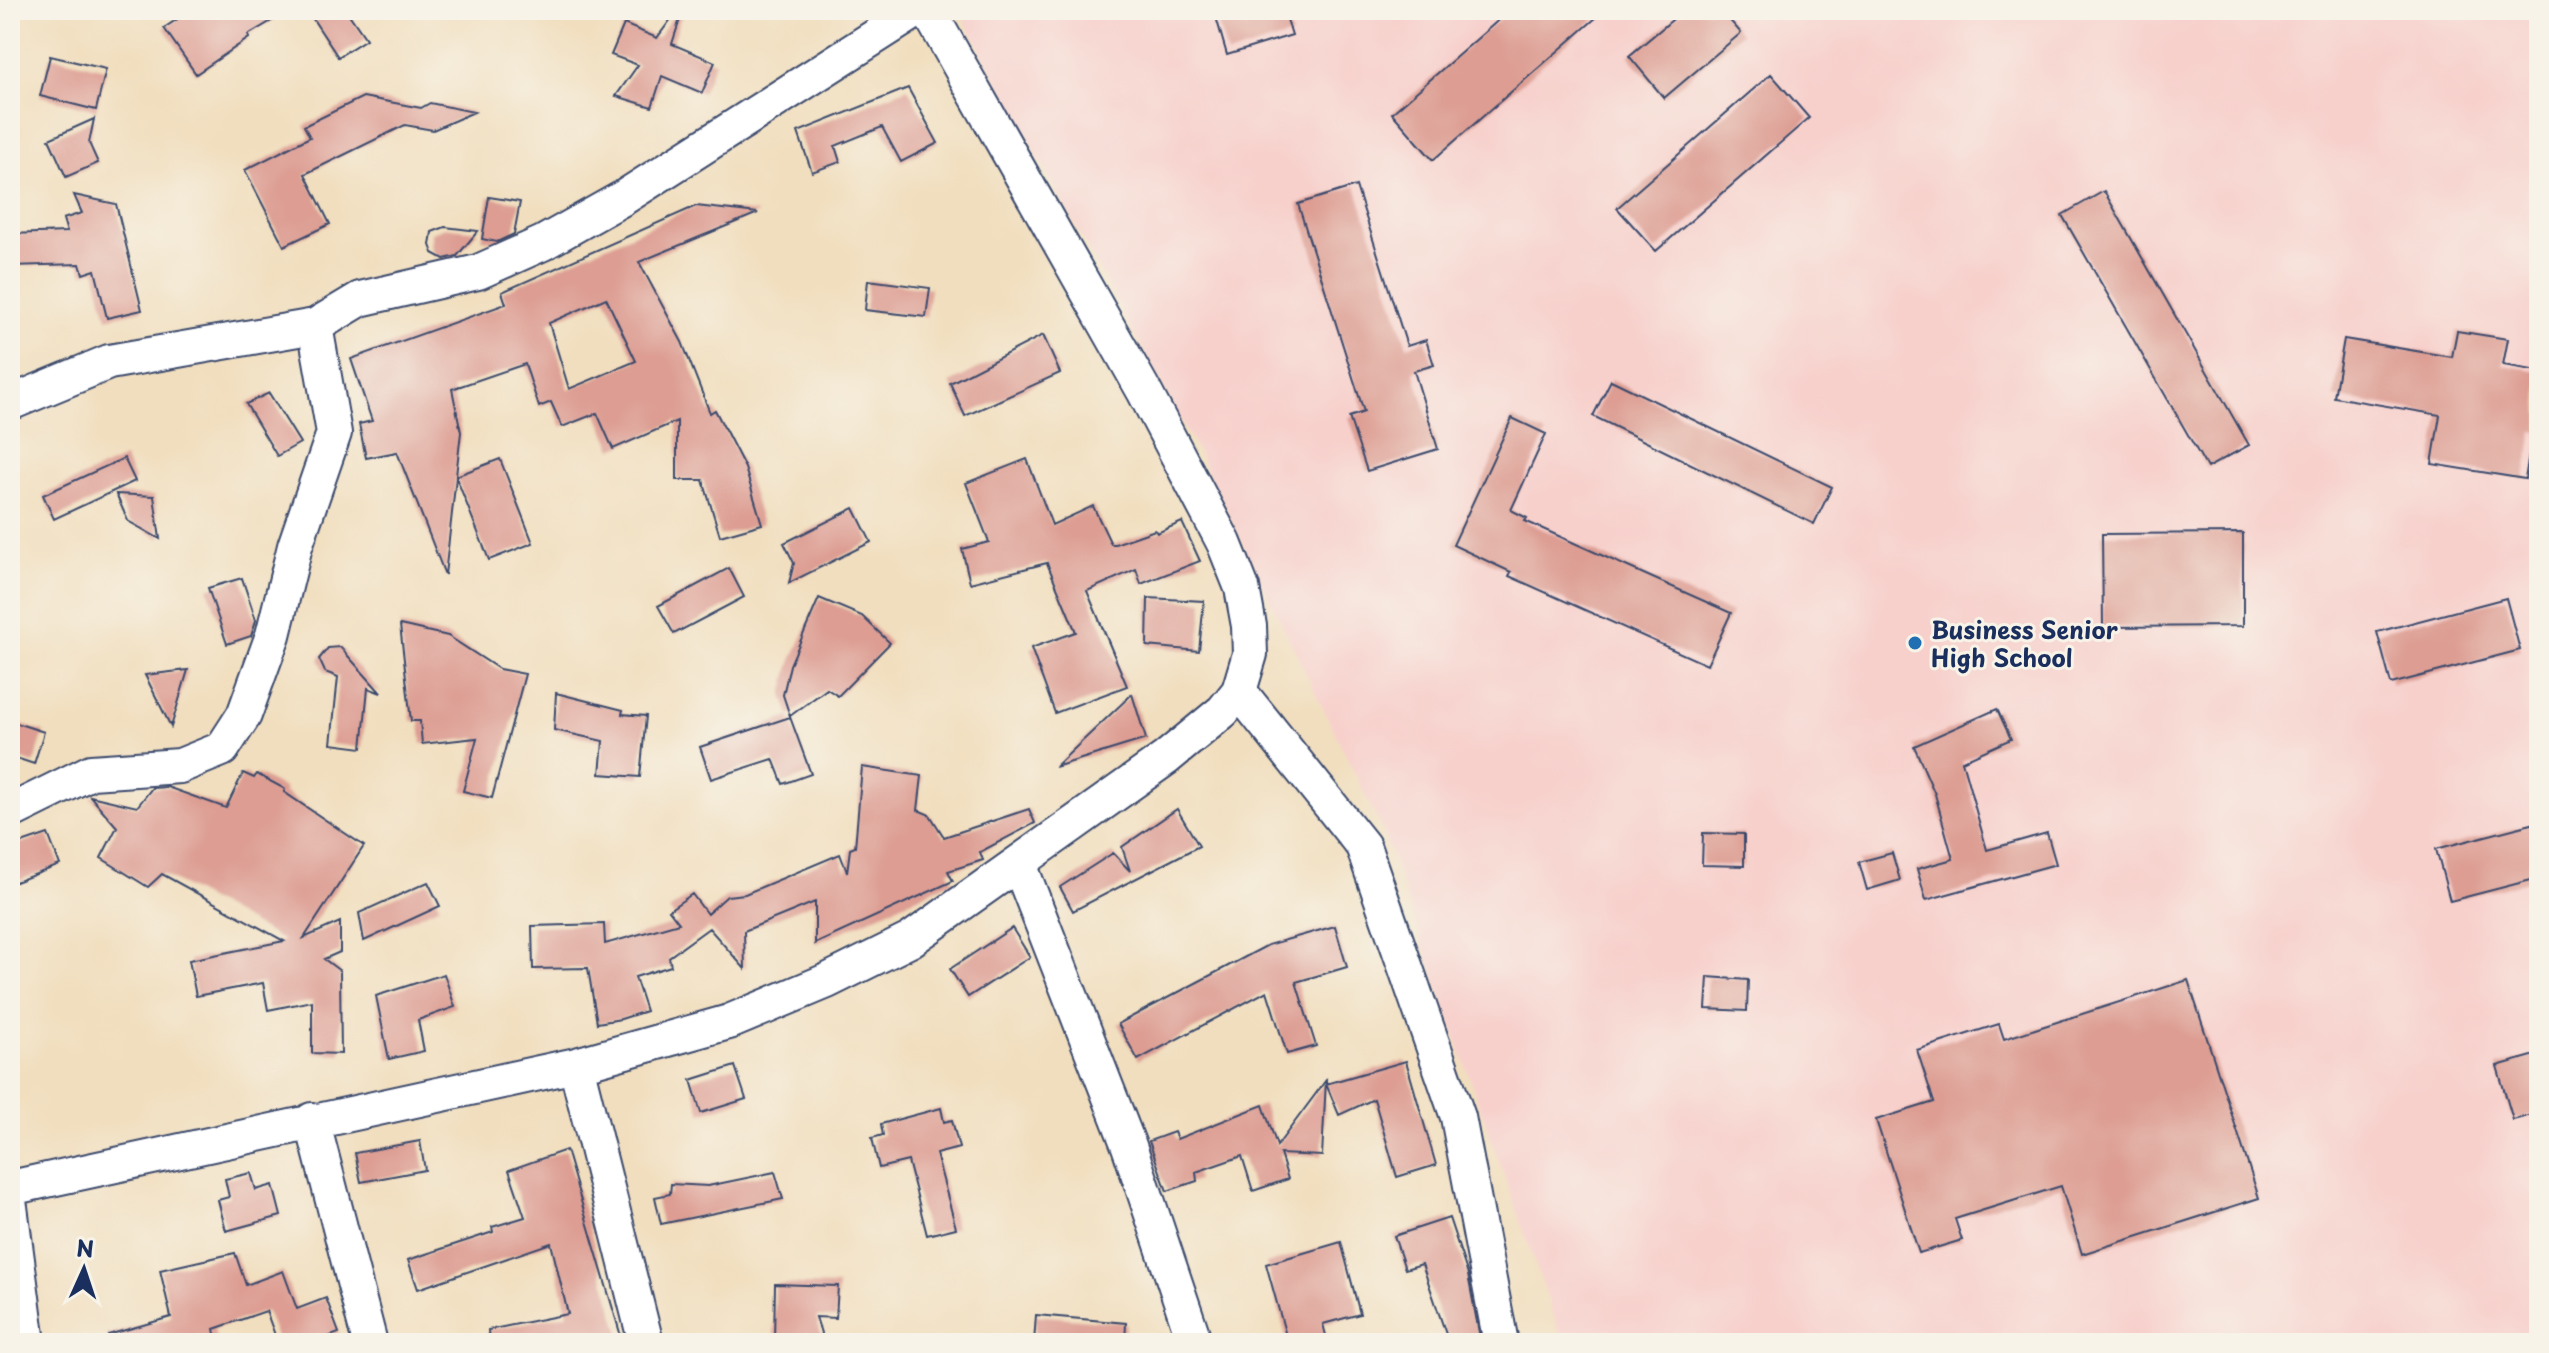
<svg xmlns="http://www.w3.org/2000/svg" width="2549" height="1353" font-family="'Playpen Sans',sans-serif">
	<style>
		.built { fill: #f7d0cc }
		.building { fill: #dd9d93; fill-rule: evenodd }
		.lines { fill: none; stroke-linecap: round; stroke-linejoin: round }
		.street-casing { stroke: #3b496c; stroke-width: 38 }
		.street { stroke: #fff; stroke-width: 34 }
		.poi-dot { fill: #1f6fb2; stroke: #f7f3e8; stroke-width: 3 }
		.labels { text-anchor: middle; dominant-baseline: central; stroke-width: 6; stroke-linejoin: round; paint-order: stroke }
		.poi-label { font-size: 24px; font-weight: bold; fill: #1b2f5e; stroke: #f7f3e8; text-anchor: start }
	</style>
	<rect width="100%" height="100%" fill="#f7f3e8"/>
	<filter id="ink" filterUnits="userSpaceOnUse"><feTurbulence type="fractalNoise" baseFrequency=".0125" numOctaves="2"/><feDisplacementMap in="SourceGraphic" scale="16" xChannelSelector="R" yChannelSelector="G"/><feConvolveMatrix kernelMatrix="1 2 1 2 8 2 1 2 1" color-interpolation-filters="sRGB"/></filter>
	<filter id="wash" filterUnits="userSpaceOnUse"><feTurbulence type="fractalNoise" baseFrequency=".006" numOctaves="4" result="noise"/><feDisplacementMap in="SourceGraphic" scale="32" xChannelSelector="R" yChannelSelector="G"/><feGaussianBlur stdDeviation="1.8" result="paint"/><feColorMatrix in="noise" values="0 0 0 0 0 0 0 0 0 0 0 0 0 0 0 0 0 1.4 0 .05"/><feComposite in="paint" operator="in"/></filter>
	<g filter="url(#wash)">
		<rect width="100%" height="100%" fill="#f1debe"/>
		<path class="built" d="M 959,10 L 2539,10 L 2539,1343 L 1563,1343 L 1383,831 L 1199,454 Z"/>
		<g id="blocks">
			<path class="building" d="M 191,10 L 290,10 L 248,35 L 249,38 L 196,74 L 164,28 Z
				M 307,10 L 346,10 L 366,39 L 338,57 Z
				M 1214,10 L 1284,10 L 1292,35 L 1227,55 Z
				M 1510,10 L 1605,10 L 1433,160 L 1392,113 Z
				M 1684,10 L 1721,10 L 1741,33 L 1664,98 L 1629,56 Z
				M 677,11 L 682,13 L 672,44 L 715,62 L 702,93 L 662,76 L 652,107 L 616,96 L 638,65 L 611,55 L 624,24 L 657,38 Z
				M 50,56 L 106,69 L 96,110 L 40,96 Z
				M 1771,74 L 1809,118 L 1656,251 L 1617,208 Z
				M 908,88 L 938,143 L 901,162 L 882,127 L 835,146 L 840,162 L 812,172 L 798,132 Z
				M 363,97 L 421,108 L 430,103 L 474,112 L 433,130 L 405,125 L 305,174 L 330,224 L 284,246 L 245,170 L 310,137 L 304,126 Z
				M 94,119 L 89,143 L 98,163 L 66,177 L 49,139 Z
				M 1356,186 L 1407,346 L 1426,340 L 1434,365 L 1414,371 L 1438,449 L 1367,471 L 1349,417 L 1364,412 L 1298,204 Z
				M 2104,191 L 2249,445 L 2207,468 L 2062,215 Z
				M 74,195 L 116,204 L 142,310 L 107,318 L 95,270 L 83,274 L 80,264 L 10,266 L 10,234 L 67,232 L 63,219 L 82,213 Z
				M 489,197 L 520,202 L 514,234 L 497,242 L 482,239 Z
				M 696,206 L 758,213 L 639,262 L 682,342 L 710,413 L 715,410 L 745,468 L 762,524 L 720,536 L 703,480 L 677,480 L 677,421 L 613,449 L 597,413 L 562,427 L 551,402 L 539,407 L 525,364 L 452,389 L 461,432 L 456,476 L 500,459 L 533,543 L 489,560 L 456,477 L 445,575 L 397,452 L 366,458 L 359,424 L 372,421 L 351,359 L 506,304 L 502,292 ZM 606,298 L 636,361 L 569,389 L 549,323 Z
				M 445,227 L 478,231 L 457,256 L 444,259 L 433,253 L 430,245 L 432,232 Z
				M 868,280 L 930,288 L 926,317 L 865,310 Z
				M 2457,331 L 2508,339 L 2503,365 L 2539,371 L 2539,432 L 2533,431 L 2525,479 L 2432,464 L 2440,415 L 2334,397 L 2344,339 L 2452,357 Z
				M 1043,335 L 1060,373 L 965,416 L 950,383 Z
				M 1611,380 L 1832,487 L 1814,524 L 1593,416 Z
				M 269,393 L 300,443 L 277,456 L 246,404 Z
				M 1512,418 L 1546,434 L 1511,510 L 1527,518 L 1525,521 L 1731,613 L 1707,665 L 1509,576 L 1511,572 L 1453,545 Z
				M 124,458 L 135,481 L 54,519 L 43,495 Z
				M 1027,459 L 1052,525 L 1093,506 L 1111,544 L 1115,544 L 1155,530 L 1157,533 L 1182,522 L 1200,561 L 1141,584 L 1136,569 L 1087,591 L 1127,686 L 1055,713 L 1031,648 L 1076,632 L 1047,563 L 970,583 L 962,549 L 989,542 L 966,483 Z
				M 116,494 L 154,496 L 160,539 L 128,521 Z
				M 854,508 L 871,542 L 789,583 L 794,563 L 784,543 Z
				M 2243,533 L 2243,626 L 2103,627 L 2102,534 Z
				M 729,568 L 744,597 L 674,634 L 658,606 Z
				M 242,578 L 256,620 L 251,636 L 227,644 L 208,588 Z
				M 819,598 L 862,616 L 890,643 L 838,696 L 827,689 L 790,716 L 783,695 L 790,665 Z
				M 1148,598 L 1204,601 L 1199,651 L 1147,646 Z
				M 2506,598 L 2520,650 L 2391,684 L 2377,632 Z
				M 400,625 L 448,636 L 499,669 L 525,674 L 492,798 L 463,791 L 477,738 L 422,744 L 420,721 L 411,721 Z
				M 340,647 L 381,693 L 368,688 L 362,748 L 331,744 L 338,677 L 325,672 L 319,659 L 328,648 Z
				M 188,670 L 171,727 L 145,675 Z
				M 556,693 L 623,710 L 622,714 L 646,716 L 640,777 L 600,774 L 603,741 L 554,730 Z
				M 1132,694 L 1146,739 L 1055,767 Z
				M 1997,709 L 2011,739 L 1962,761 L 1987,850 L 2047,833 L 2056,864 L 1926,900 L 1917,869 L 1953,859 L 1935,794 L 1914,746 Z
				M 790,717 L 811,774 L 783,784 L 773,759 L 711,779 L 700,747 Z
				M 10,721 L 44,732 L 34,764 L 10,756 Z
				M 862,767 L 922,776 L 918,810 L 930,815 L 944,837 L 1029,809 L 1035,823 L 980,852 L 983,860 L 948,871 L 953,881 L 815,944 L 815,902 L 744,931 L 745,969 L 709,928 L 669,957 L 671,966 L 635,977 L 646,1011 L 621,1019 L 597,1023 L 588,968 L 533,969 L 532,926 L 604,924 L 605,944 L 679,923 L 669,910 L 692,894 L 707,914 L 727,896 L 745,894 L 840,854 L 847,872 L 850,849 L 855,847 Z
				M 243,773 L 254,778 L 257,774 L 285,789 L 284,792 L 364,846 L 304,938 L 340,922 L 340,952 L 324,959 L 340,971 L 341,1054 L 312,1053 L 312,1001 L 268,1010 L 263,983 L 196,996 L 189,960 L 284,941 L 162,874 L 148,887 L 101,858 L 117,827 L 90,796 L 137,807 L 152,788 L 167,787 L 226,808 Z
				M 1177,809 L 1199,846 L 1073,911 L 1060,887 L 1113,853 L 1130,871 L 1122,847 Z
				M 2539,822 L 2539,878 L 2450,901 L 2436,849 Z
				M 1703,833 L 1744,834 L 1744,866 L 1702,865 Z
				M 48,834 L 60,865 L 10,884 L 10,847 Z
				M 1892,853 L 1900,880 L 1867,890 L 1859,862 Z
				M 428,882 L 440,906 L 364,941 L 359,913 Z
				M 1335,926 L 1347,967 L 1296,982 L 1316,1046 L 1287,1054 L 1267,991 L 1138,1060 L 1118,1024 L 1268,945 Z
				M 1012,928 L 1030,957 L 968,997 L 950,969 Z
				M 444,974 L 455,1007 L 418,1020 L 424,1051 L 389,1059 L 376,996 Z
				M 1708,977 L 1748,980 L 1747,1011 L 1706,1009 Z
				M 2188,980 L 2259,1198 L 2082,1254 L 2061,1186 L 1955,1219 L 1962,1240 L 1919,1253 L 1876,1120 L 1934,1102 L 1917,1050 L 1999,1024 L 2004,1039 Z
				M 2539,1054 L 2539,1113 L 2513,1120 L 2497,1066 Z
				M 1406,1061 L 1436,1165 L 1397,1177 L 1374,1099 L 1339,1115 L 1326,1084 Z
				M 735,1066 L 746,1099 L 701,1113 L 691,1080 Z
				M 1326,1080 L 1322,1156 L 1280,1154 L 1288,1179 L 1253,1191 L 1242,1156 L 1196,1172 L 1197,1181 L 1167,1191 L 1149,1141 L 1174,1132 L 1177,1139 L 1263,1105 L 1277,1146 Z
				M 941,1108 L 944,1122 L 952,1120 L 959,1148 L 936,1154 L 956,1228 L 927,1235 L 908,1161 L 879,1168 L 872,1138 L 883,1135 L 881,1124 Z
				M 420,1141 L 425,1170 L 361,1182 L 355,1153 Z
				M 566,1150 L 623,1343 L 489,1343 L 488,1330 L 568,1314 L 551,1243 L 418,1289 L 408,1260 L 493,1232 L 492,1227 L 525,1217 L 509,1170 Z
				M 775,1172 L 783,1199 L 661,1224 L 655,1197 L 670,1194 L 671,1184 L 708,1186 Z
				M 251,1173 L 256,1190 L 273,1185 L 281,1216 L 226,1231 L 218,1200 L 229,1197 L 225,1179 Z
				M 1449,1218 L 1468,1275 L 1481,1343 L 1449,1343 L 1422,1264 L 1405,1269 L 1394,1236 Z
				M 1341,1242 L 1360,1314 L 1323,1324 L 1328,1343 L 1288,1343 L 1266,1264 Z
				M 235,1253 L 246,1285 L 283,1271 L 297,1309 L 326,1298 L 339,1333 L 312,1343 L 278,1343 L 266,1311 L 214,1329 L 217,1343 L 109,1343 L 108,1335 L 171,1317 L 160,1270 Z
				M 775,1284 L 838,1286 L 836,1318 L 816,1317 L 824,1343 L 774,1343 Z
				M 1036,1315 L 1126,1323 L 1125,1343 L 1034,1343 Z"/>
		</g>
	</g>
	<g filter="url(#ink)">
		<use href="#blocks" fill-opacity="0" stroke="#3b496c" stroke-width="2"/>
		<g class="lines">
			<g class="street-casing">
				<path id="street" d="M 10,403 L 109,362 L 315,326 L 360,299 L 478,272 L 543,243 L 623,198 L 917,10
					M 1239,691 L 1363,846 L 1458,1117 L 1501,1343
					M 10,812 L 91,772 L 180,766 L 222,749 L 244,715 L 273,635 L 295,546 L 334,433 L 315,326
					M 1019,864 L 1129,1146 L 1195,1343
					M 576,1065 L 646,1343
					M 312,1120 L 370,1343
					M 10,1188 L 576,1065 L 729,1022 L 827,981 L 910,940 L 1166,758 L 1223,711 L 1239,691 L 1250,654 L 1249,626 L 1242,588 L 1224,543 L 1144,391 L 928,10
					M 10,1207 L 28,1343"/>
			</g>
			<use href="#street" class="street"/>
		</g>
	</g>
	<circle class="poi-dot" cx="1915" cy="643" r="8"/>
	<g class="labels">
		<g class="poi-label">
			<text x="1931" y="629">Business Senior<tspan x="1931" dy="28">High School</tspan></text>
		</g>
	</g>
	<rect width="2549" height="1353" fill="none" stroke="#f7f3e8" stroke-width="40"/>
	<g transform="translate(84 1269) rotate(3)" stroke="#f7f3e8" stroke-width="6" paint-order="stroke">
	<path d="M0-6L14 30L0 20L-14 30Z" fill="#1b2f5e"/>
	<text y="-12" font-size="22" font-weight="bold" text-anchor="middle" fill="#1b2f5e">N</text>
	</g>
</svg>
